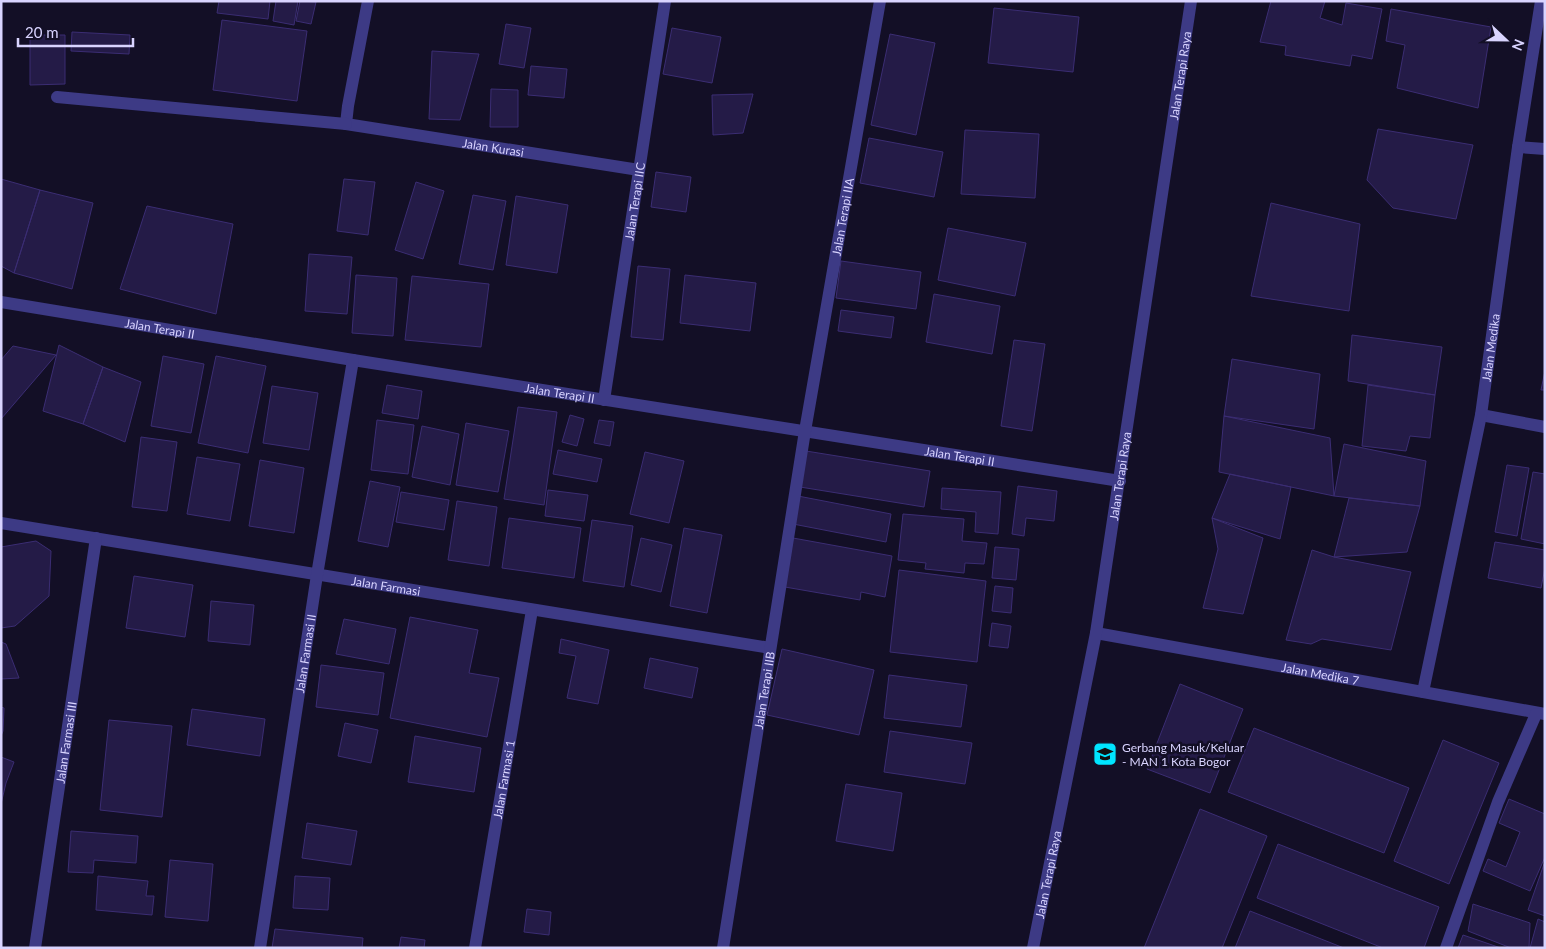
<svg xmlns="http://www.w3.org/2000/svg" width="1546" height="949" font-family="Lato,sans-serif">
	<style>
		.building { fill: #241b47; stroke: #3b2d73 }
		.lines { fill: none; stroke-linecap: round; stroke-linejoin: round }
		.minor { stroke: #3d3a85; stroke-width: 12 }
		.labels { text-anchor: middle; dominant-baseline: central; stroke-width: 5; stroke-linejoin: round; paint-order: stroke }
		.street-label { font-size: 12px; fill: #d9d4ff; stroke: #130f26 }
		.poi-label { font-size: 12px; fill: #d9d4ff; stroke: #130f26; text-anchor: start }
	</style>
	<rect width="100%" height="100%" fill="#130f26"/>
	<path class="building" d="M 219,1 L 270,1 L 268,19 L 217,13 Z
		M 276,1 L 298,1 L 294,25 L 273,21 Z
		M 300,1 L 316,2 L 311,24 L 296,21 Z
		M 1271,1 L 1325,1 L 1320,18 L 1342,25 L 1346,3 L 1382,9 L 1372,59 L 1352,55 L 1350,66 L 1285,55 L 1286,46 L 1260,42 Z
		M 994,8 L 1079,17 L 1073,72 L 988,63 Z
		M 1391,9 L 1491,27 L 1478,108 L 1397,88 L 1405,45 L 1386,41 Z
		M 222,20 L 307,31 L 297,101 L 213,90 Z
		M 506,24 L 531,28 L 524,68 L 499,64 Z
		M 672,28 L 721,37 L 712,83 L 663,74 Z
		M 72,32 L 130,35 L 129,54 L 71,51 Z
		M 890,34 L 935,43 L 916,135 L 871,125 Z
		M 30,35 L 65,35 L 65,84 L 30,85 Z
		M 432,51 L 479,54 L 460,120 L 429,119 Z
		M 531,66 L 567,69 L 564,98 L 528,95 Z
		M 491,89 L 518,90 L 518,127 L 490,127 Z
		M 753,94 L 743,133 L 713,135 L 712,95 Z
		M 1378,129 L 1473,145 L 1456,219 L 1393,208 L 1367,180 Z
		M 965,130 L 1039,134 L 1035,198 L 961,194 Z
		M 869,138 L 943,152 L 934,197 L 860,183 Z
		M 656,172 L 691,177 L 686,212 L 651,207 Z
		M 1,179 L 40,190 L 14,273 L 1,266 Z
		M 344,179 L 375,182 L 368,235 L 337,231 Z
		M 416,182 L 444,191 L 423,259 L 395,250 Z
		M 40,190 L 93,203 L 72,289 L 14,273 Z
		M 473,195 L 506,201 L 493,270 L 459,264 Z
		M 516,196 L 568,205 L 557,273 L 506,265 Z
		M 1271,203 L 1360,224 L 1349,311 L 1251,296 Z
		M 147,206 L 233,224 L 216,314 L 120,289 Z
		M 948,228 L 1026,243 L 1015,296 L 938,280 Z
		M 309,254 L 352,257 L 347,314 L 305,311 Z
		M 841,261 L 921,272 L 916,309 L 836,298 Z
		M 638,266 L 670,269 L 663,340 L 631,337 Z
		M 356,275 L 397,278 L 393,336 L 352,333 Z
		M 685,275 L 756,283 L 750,331 L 680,323 Z
		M 412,276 L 489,284 L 481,347 L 405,340 Z
		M 934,294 L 1000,306 L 992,354 L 926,342 Z
		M 841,310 L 894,317 L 891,338 L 838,331 Z
		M 1352,335 L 1442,347 L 1435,395 L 1348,381 Z
		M 1014,340 L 1045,344 L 1032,431 L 1001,426 Z
		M 59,345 L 103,367 L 83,424 L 43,411 Z
		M 13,346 L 56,355 L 1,419 L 1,360 Z
		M 163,356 L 204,364 L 191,433 L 151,426 Z
		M 216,356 L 266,366 L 248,453 L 198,443 Z
		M 1232,359 L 1320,374 L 1314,429 L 1224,416 Z
		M 103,367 L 141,382 L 125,442 L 83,424 Z
		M 1545,371 L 1545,390 L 1541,390 Z
		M 387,385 L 422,391 L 418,419 L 382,413 Z
		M 1368,385 L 1435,395 L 1430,438 L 1410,436 L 1406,451 L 1362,446 Z
		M 272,386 L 318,393 L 309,450 L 263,443 Z
		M 518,407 L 557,412 L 544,505 L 504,499 Z
		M 570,415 L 584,419 L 577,446 L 562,442 Z
		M 1224,416 L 1330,438 L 1334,496 L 1219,472 Z
		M 377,420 L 414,425 L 408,474 L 371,470 Z
		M 599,420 L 614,422 L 610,446 L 594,443 Z
		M 466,423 L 509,431 L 498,492 L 456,485 Z
		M 422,426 L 459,434 L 450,485 L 412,477 Z
		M 141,437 L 177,442 L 167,511 L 132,507 Z
		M 1344,444 L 1426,461 L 1420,506 L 1334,496 Z
		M 558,450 L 602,459 L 597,482 L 553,474 Z
		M 806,451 L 930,471 L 924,507 L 800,487 Z
		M 645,452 L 684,461 L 669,523 L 630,514 Z
		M 197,457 L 240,464 L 230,521 L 187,514 Z
		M 260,460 L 304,468 L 294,533 L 249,526 Z
		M 1507,465 L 1529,468 L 1517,536 L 1495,532 Z
		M 1533,472 L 1545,474 L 1545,544 L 1521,539 Z
		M 1230,474 L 1291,487 L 1280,539 L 1212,518 Z
		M 370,481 L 400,487 L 388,547 L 358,541 Z
		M 1018,486 L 1057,491 L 1054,521 L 1026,518 L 1024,536 L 1012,534 Z
		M 942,488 L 1001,492 L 998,534 L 975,532 L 976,512 L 941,509 Z
		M 548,490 L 588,495 L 584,521 L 545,516 Z
		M 401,492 L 449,500 L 444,530 L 396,522 Z
		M 798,496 L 891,514 L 886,542 L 793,524 Z
		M 1349,498 L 1420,506 L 1407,552 L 1334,557 Z
		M 457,501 L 497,507 L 489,566 L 448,560 Z
		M 903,514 L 964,519 L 962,541 L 987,543 L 984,564 L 965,563 L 964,573 L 925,569 L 926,563 L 898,560 Z
		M 509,518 L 581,528 L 574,578 L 502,568 Z
		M 1212,518 L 1263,538 L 1243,614 L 1203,608 L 1218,549 Z
		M 592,520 L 633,526 L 624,587 L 583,581 Z
		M 684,528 L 722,535 L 707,613 L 670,606 Z
		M 641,538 L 672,545 L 661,592 L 631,585 Z
		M 793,538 L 892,556 L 885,597 L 861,592 L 860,600 L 785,587 Z
		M 36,541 L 51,551 L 49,596 L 15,626 L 1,628 L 1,547 Z
		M 1495,542 L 1545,550 L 1545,568 L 1541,588 L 1488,578 Z
		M 995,547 L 1019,549 L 1016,580 L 992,578 Z
		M 1312,550 L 1334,557 L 1411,572 L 1391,650 L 1322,639 L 1311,644 L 1286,640 Z
		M 899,570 L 986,581 L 977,662 L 890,652 Z
		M 134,576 L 193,585 L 185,637 L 126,628 Z
		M 995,586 L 1013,588 L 1011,613 L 992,611 Z
		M 211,601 L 254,605 L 250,645 L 208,641 Z
		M 410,617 L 478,630 L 469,673 L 499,678 L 487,737 L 390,718 Z
		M 344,619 L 396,629 L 389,664 L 336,654 Z
		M 992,623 L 1011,626 L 1008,648 L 989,646 Z
		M 561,639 L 609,650 L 598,704 L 567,698 L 576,656 L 559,653 Z
		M 1,642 L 6,644 L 19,678 L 1,679 Z
		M 782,649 L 874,670 L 859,735 L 767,715 Z
		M 650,658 L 698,668 L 692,698 L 644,688 Z
		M 321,665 L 384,673 L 378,715 L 316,707 Z
		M 889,675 L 967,685 L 961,727 L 884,718 Z
		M 1180,684 L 1243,709 L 1210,793 L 1147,769 Z
		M 1,707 L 4,708 L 3,731 L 1,736 Z
		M 192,709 L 265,719 L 260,756 L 187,745 Z
		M 109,720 L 172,726 L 162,817 L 100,810 Z
		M 345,723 L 378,730 L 371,763 L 338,756 Z
		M 1254,728 L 1409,788 L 1384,853 L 1228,792 Z
		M 890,731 L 972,743 L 965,784 L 884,772 Z
		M 415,736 L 481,748 L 474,792 L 408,782 Z
		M 1443,740 L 1499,763 L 1449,884 L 1394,861 Z
		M 1,757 L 14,762 L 6,783 L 1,804 Z
		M 846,784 L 902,793 L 893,851 L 836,841 Z
		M 1509,799 L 1545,814 L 1545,857 L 1530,891 L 1483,871 L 1488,859 L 1506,867 L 1520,832 L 1499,823 Z
		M 1200,809 L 1267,836 L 1222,948 L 1144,948 Z
		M 307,823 L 357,831 L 351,865 L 302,858 Z
		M 71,831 L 138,836 L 136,863 L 94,860 L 93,873 L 68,872 Z
		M 1278,844 L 1439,907 L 1424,948 L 1383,948 L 1257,898 Z
		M 170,860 L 213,864 L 208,921 L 165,917 Z
		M 1544,864 L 1545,864 L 1545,916 L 1528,910 Z
		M 98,876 L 148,881 L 146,896 L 154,896 L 152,915 L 96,910 Z
		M 295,876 L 330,878 L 328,910 L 293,908 Z
		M 1473,904 L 1530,923 L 1529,948 L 1511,948 L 1468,931 Z
		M 527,909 L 551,912 L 549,935 L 524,932 Z
		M 1250,911 L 1344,948 L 1235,948 Z
		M 1538,919 L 1545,922 L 1545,948 L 1530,948 Z
		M 275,929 L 363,938 L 362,948 L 272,948 Z
		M 1463,935 L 1501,948 L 1458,948 Z
		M 401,937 L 425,940 L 424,948 L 399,948 Z"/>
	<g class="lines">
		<g class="minor">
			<path id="s1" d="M 368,1 L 348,106 L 346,124 L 639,170"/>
			<path d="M 57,97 L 346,124"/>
			<path d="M 1518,147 L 1545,149"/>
			<path id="s2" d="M 1,302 L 353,360 L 1120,481"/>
			<path id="s3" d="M 604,400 L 665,1"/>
			<path d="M 1481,415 L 1545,427"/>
			<path id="s4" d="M 1,523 L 770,648"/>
			<path id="s5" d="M 1096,633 L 1545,714"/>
			<path id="s6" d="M 1423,692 L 1481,415 L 1518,147 L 1541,1"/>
			<path id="s7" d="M 35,948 L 96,538"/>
			<path id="s8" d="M 260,948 L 317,575 L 353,360"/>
			<path id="s9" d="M 475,948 L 532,610"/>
			<path id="s10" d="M 723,948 L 805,431 L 880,1"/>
			<path id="s11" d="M 1033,948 L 1096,633 L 1191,1"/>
			<path d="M 1446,948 L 1498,802 L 1536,714"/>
		</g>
	</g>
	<defs>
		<g id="school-square" transform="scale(1.25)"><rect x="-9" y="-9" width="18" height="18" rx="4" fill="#00e5ff" stroke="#130f26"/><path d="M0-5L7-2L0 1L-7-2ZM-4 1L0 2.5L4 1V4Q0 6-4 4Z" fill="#111"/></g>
	</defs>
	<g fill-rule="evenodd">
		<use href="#school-square" x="1105" y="754"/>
	</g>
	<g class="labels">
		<g class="street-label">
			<text stroke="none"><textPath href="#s11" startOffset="885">Jalan Terapi Raya</textPath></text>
			<text stroke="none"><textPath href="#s1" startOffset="274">Jalan Kurasi</textPath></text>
			<text stroke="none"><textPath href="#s3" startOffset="201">Jalan Terapi IIC</textPath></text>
			<text stroke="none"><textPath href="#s10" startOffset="741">Jalan Terapi IIA</textPath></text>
			<text stroke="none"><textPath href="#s2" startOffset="161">Jalan Terapi II</textPath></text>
			<text stroke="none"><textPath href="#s6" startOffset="351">Jalan Medika</textPath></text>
			<text stroke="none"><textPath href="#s2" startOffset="566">Jalan Terapi II</textPath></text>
			<text stroke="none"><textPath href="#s2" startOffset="971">Jalan Terapi II</textPath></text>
			<text stroke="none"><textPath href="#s11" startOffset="480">Jalan Terapi Raya</textPath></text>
			<text stroke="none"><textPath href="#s4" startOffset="390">Jalan Farmasi</textPath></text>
			<text stroke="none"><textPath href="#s8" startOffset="298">Jalan Farmasi II</textPath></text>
			<text stroke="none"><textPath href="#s5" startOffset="228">Jalan Medika 7</textPath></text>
			<text stroke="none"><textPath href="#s10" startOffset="261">Jalan Terapi IIB</textPath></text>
			<text stroke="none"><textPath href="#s7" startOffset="208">Jalan Farmasi III</textPath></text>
			<text stroke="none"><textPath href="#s9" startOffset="171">Jalan Farmasi 1</textPath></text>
			<text stroke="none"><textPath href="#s11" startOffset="75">Jalan Terapi Raya</textPath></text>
		</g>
		<g class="poi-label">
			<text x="1122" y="747">Gerbang Masuk/Keluar<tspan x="1122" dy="14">- MAN 1 Kota Bogor</tspan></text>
		</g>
	</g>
	<rect width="1546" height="949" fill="none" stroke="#d9d4ff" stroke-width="5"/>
	<g transform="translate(1506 40) rotate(112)" stroke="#130f26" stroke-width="4" paint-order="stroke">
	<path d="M0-4L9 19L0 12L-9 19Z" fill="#d9d4ff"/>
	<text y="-8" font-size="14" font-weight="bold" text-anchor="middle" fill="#d9d4ff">N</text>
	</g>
	<path d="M18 38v8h115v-8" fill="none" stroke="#d9d4ff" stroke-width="2.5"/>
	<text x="25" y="38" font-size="15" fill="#d9d4ff" stroke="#130f26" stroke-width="4" paint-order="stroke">20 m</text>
</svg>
